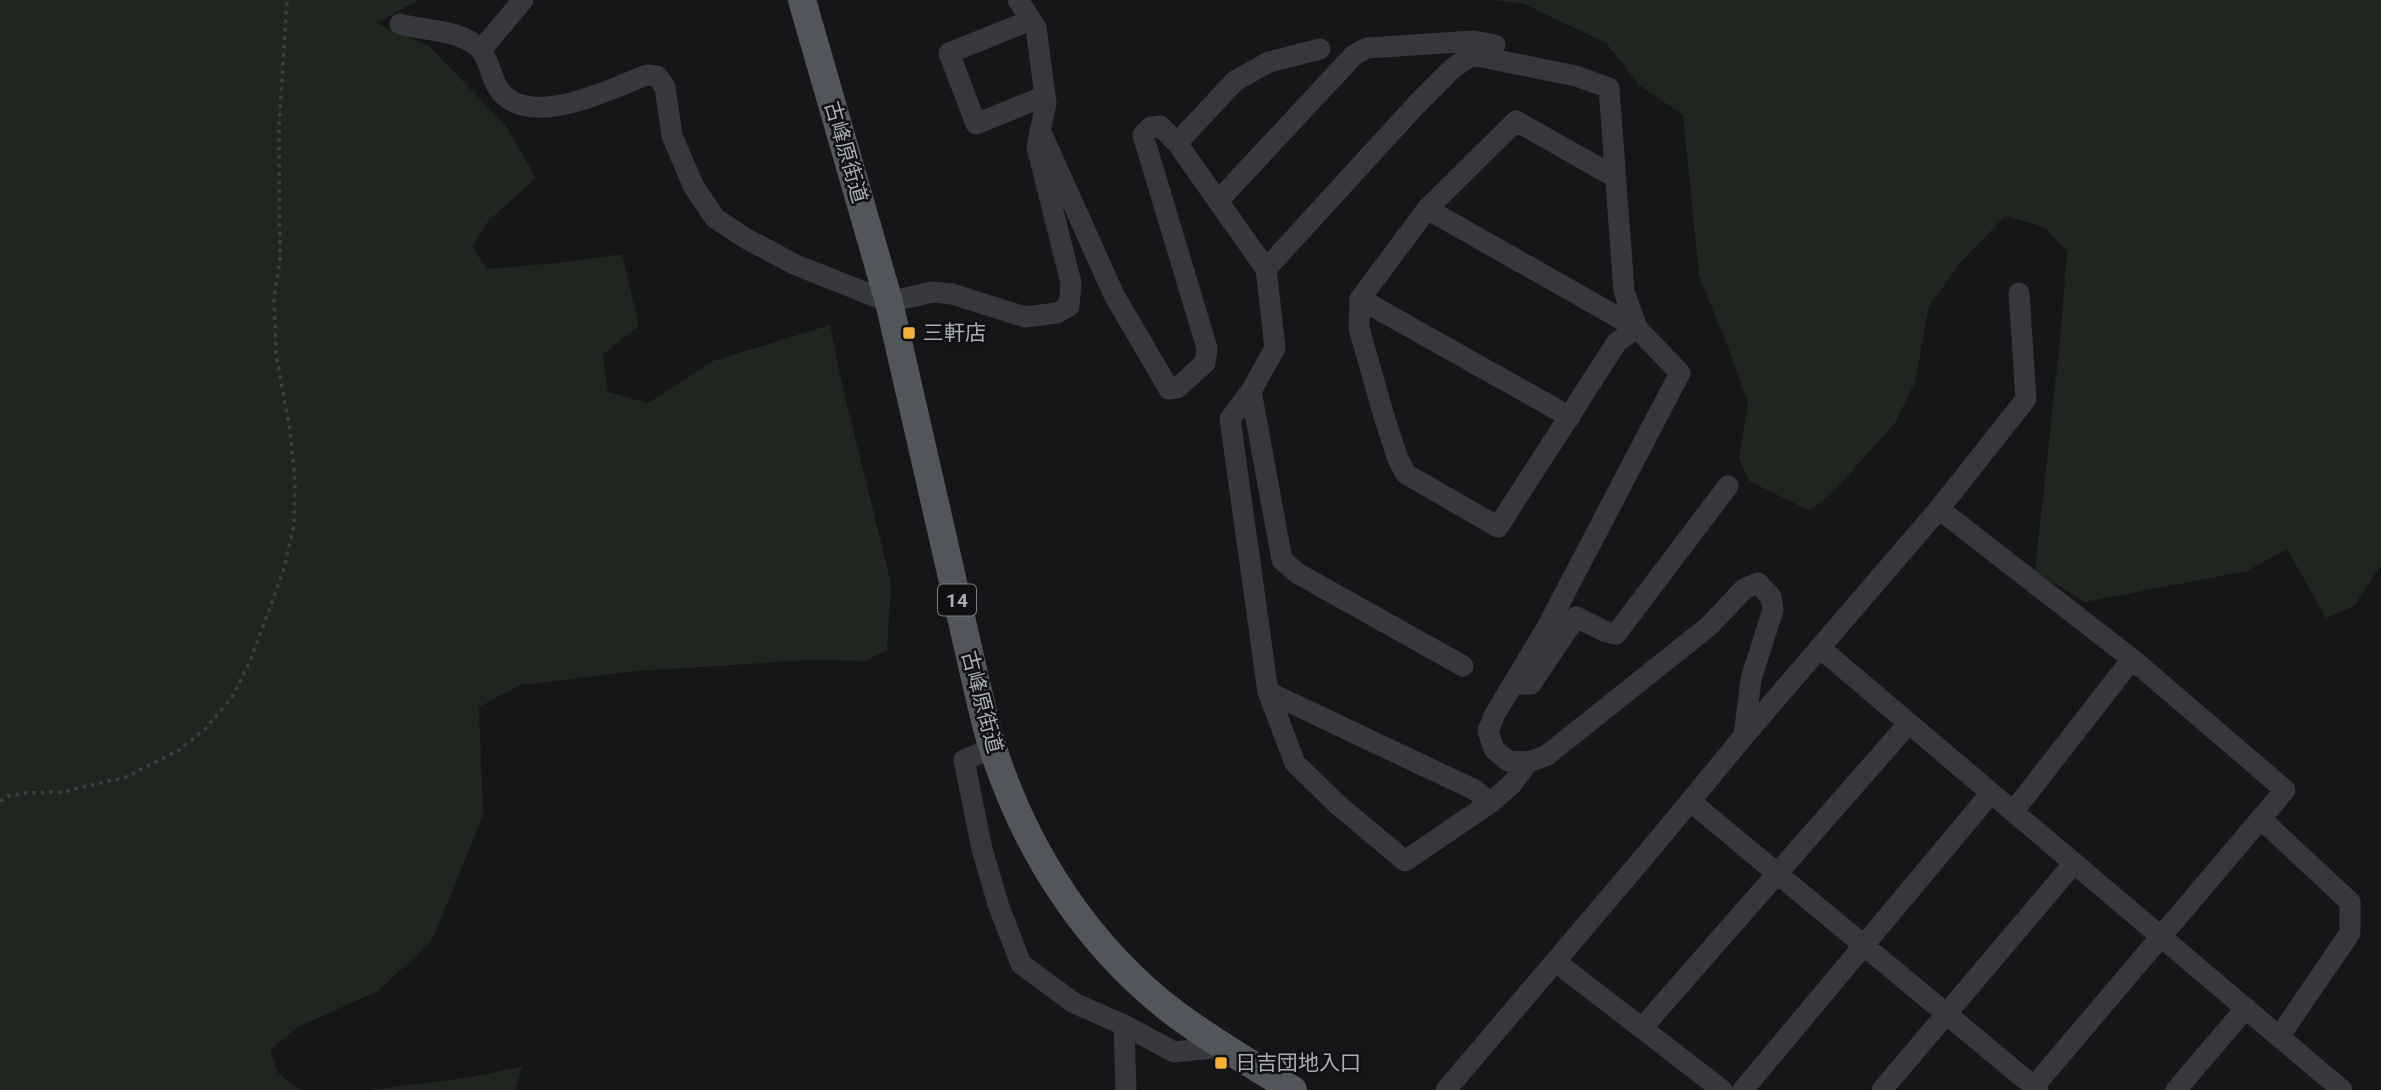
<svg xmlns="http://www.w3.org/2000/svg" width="2381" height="1090" font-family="Roboto,'Noto Sans JP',sans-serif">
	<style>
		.green { fill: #1e261f }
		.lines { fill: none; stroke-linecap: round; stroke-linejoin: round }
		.path { stroke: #3d3f44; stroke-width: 3.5; stroke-dasharray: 3.5 5; stroke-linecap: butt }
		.minor { stroke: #37383d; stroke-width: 21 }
		.major { stroke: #53555c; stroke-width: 28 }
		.poi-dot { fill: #f2b134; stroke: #111113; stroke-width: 2.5 }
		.labels { text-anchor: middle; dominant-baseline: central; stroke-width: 5; stroke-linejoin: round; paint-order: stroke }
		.shield { fill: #111113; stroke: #7b7e86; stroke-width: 2 }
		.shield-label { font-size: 19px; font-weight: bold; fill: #a8adb8 }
		.street-label { font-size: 21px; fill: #a8adb8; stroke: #111113 }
		.poi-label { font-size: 21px; fill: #a8adb8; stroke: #111113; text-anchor: start }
	</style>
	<rect width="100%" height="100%" fill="#161618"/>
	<path class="green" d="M 0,0 L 418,0 L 377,23 L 429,46 L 506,126 L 536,178 L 488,221 L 472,247 L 487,269 L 566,262 L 622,254 L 639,326 L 603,354 L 608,392 L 648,403 L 713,361 L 830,325 L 844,393 L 891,583 L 887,650 L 865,661 L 809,660 L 638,671 L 520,685 L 479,707 L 483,816 L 431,942 L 378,991 L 298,1027 L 270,1050 L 278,1073 L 300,1090 L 0,1090 Z
		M 1491,0 L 2381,0 L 2381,565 L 2354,606 L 2326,618 L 2287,549 L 2247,571 L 2085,602 L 2035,572 L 2061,329 L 2067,251 L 2044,227 L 2005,216 L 1961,262 L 1929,306 L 1915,382 L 1895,423 L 1835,490 L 1810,511 L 1749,481 L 1739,459 L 1748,403 L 1726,342 L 1699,276 L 1683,115 L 1639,85 L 1606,43 L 1524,4 Z
		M 522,1066 L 516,1090 L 369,1090 L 473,1077 Z"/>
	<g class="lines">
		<path class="path" d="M 0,801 L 8,796 L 25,793 L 63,792 L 126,777 L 179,750 L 206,728 L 232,697 L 250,661 L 270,608 L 284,568 L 294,525 L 295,481 L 290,430 L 276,355 L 274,297 L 280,260 L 279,127 L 287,0"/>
		<path class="minor" d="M 1031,20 L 949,53 L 976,124 L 1045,96
			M 400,24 C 424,31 461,29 480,49 C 489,59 491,77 498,88 C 528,132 609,89 647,75 L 657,76 L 665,87 L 672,136 L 694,187 L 715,218 L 745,238 L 796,265 L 889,302 L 932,292 L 952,294 L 1025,317 L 1057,313 L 1069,306 L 1071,283 L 1037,147 L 1046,103 L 1036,28 L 1018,0
			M 481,50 L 523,0
			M 1040,130 L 1114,295 L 1169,389 L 1177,388 L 1205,363 L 1207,348 L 1143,135 L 1151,127 L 1160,126 L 1177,143 L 1266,269 L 1275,348 L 1251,391 L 1230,419 L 1268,692 L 1295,763 L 1337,804 L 1405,861 L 1490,803 L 1512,784 L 1528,762
			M 1177,143 L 1235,81 L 1269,62 L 1320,49
			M 1615,177 L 1516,121 L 1427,209 L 1360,299 L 1359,328 L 1383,413 L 1398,459 L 1406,474 L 1498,527 L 1617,342 L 1637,328
			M 1218,201 L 1354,55 L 1367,48 L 1474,41 L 1495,45
			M 1427,209 L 1637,328 L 1680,373 L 1546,629 L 1495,714 L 1488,731 L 1494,749 L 1508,761 L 1528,762 L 1546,756 L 1709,626 L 1744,589 L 1758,583 L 1771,597 L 1773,610 L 1751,679 L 1744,736
			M 1266,269 L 1417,104 L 1453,68 L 1472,55 L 1576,76 L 1609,88 L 1624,291 L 1637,328
			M 1360,299 L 1570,417
			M 1251,391 L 1282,560 L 1297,573 L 1463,666
			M 1939,509 L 2132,659 L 2285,790 L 2031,1090
			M 1820,648 L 2342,1090
			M 1513,684 L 1531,684 L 1576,617 L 1604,631 L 1616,634 L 1728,486
			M 1268,692 L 1475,790 L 1490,803
			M 993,748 L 964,760 L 982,849 L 999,907 L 1021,964 L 1074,1003 L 1124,1025 L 1174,1052 L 1223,1047
			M 1690,801 L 2038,1090
			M 2013,812 L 2132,659
			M 2261,819 L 2350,902 L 2350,933 L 2279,1037
			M 1556,962 L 1722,1090
			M 1124,1025 L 1126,1090
			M 1642,1028 L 1909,723
			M 1446,1090 L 1649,851 L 1744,736 L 1939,509 L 2026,399 L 2019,293
			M 1743,1090 L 1991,793
			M 1882,1090 L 2074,863
			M 2176,1090 L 2246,1008"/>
		<path class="major" d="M 802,0 L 889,302 L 977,687 C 982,707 986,728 993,748 C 1026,852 1089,949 1177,1015 C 1214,1042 1254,1066 1293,1090"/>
	</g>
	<g class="poi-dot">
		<rect x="902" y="326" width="14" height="14" rx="3.5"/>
		<rect x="1214" y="1056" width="14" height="14" rx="3.5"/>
	</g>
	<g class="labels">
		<rect class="shield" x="938" y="584.5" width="38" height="31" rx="5"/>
		<g class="shield-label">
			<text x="957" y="600">14</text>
		</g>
		<g class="street-label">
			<text transform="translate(846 152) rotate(74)">古峰原街道</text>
			<text transform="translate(982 702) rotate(75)">古峰原街道</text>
		</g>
		<g class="poi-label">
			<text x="923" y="333">三軒店</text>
			<text x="1235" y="1063">日吉団地入口</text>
		</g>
	</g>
</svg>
